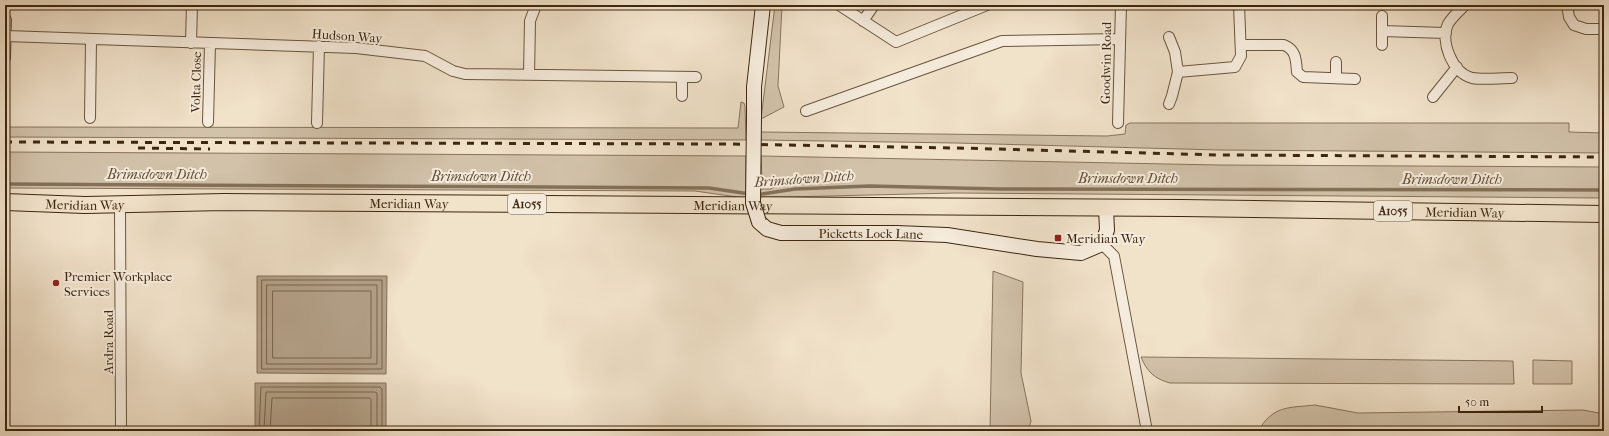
<svg xmlns="http://www.w3.org/2000/svg" width="1609" height="436" font-family="'IM FELL French Canon',serif">
	<style>
		.green { fill: #d2c2aa; stroke: #88745c }
		.water { fill: #b4a28a; stroke: #847159 }
		.lines { fill: none; stroke-linecap: round; stroke-linejoin: round }
		.shore { stroke: #78644c; stroke-width: 1 }
		.stream { stroke: #847159; stroke-width: 3.5 }
		.street-casing { stroke: #6a563e; stroke-width: 12 }
		.secondary-casing { stroke: #3d270f; stroke-width: 16 }
		.primary-casing { stroke: #3d270f; stroke-width: 18 }
		.street { stroke: #f6ecdd; stroke-width: 10 }
		.secondary { stroke: #f6ecdd; stroke-width: 14 }
		.primary { stroke: #f1e2ca; stroke-width: 16 }
		.rail { stroke: #3d270f; stroke-width: 3; stroke-dasharray: 7 7; stroke-linecap: butt }
		.secondary-bridge-casing { stroke: #3d270f; stroke-width: 16; stroke-linecap: butt }
		.secondary-bridge { stroke: #f6ecdd; stroke-width: 14 }
		.poi-dot { fill: #8f2418; stroke: #f6ecdd; stroke-width: 1.5 }
		.labels { text-anchor: middle; dominant-baseline: central; stroke-width: 4; stroke-linejoin: round; paint-order: stroke }
		.shield { fill: #f6ecdd; stroke: #74624d; stroke-width: 1 }
		.shield-label { font-size: 12px; font-weight: bold; fill: #3d270f }
		.street-label { font-size: 13px; fill: #3d270f; stroke: #f6ecdd }
		.poi-label { font-size: 13px; fill: #3d270f; stroke: #f6ecdd; text-anchor: start }
		.water-label { font-size: 14px; font-style: italic; fill: #614c34; stroke: #f6ecdd }
	</style>
	<rect width="100%" height="100%" fill="#f1e2ca"/>
	<filter id="stains"><feTurbulence type="fractalNoise" baseFrequency=".005" numOctaves="4"/><feColorMatrix values="0 0 0 0 .2 0 0 0 0 .09 0 0 0 0 .02 0 0 0 .5 -.17"/></filter>
	<radialGradient id="worn" r=".72"><stop offset=".6" stop-color="#630" stop-opacity="0"/><stop offset="1" stop-color="#630" stop-opacity=".3"/></radialGradient>
	<path class="green" d="M 775,5 L 782,5 L 778,86 L 784,107 L 761,119 Z
		M 741,102 L 744,103 L 745,106 L 746,140 L 5,137 L 5,127 L 738,128 Z
		M 1130,123 L 1569,123 L 1569,132 L 1604,133 L 1604,153 L 1219,150 L 956,143 L 761,140 L 760,132 L 1107,136 L 1125,134 L 1126,125 Z
		M 5,152 L 746,156 L 746,189 L 771,189 L 775,186 L 775,181 L 772,179 L 762,179 L 761,156 L 1219,165 L 1604,167 L 1604,198 L 955,193 L 744,198 L 695,191 L 5,188 Z
		M 993,271 L 1023,282 L 1021,373 L 1031,421 L 1028,431 L 990,431 Z
		M 1141,357 L 1513,361 L 1514,384 L 1170,383 C 1155,379 1147,372 1141,357 Z
		M 1533,360 L 1572,361 L 1572,384 L 1533,384 Z
		M 1315,405 L 1358,413 L 1583,410 L 1604,414 L 1604,431 L 1258,431 C 1274,405 1288,408 1315,405 Z"/>
	<path class="water" d="M 257,276 L 387,276 L 386,374 L 257,373 Z
		M 255,383 L 386,383 L 386,431 L 255,431 Z"/>
	<g class="lines">
		<path class="shore" d="M 262,280 L 382,280 L 382,369 L 262,369 Z
			M 267,285 L 377,285 L 377,364 L 267,364 Z
			M 273,291 L 371,291 L 371,358 L 273,358 Z
			M 259,431 L 261,387 L 380,387 L 382,389 L 382,431
			M 264,431 L 266,392 L 375,392 L 377,393 L 377,431
			M 270,431 L 272,398 L 369,398 L 371,399 L 371,431"/>
		<path class="stream" d="M 5,184 L 709,188 L 750,194
			M 756,195 L 795,189 L 869,186 L 1000,189 L 1604,190"/>
		<g class="street-casing">
			<path id="street" d="M 839,5 L 896,42 L 987,5
				M 1465,5 C 1459,11 1452,17 1448,24 C 1440,41 1452,73 1472,78 C 1484,80 1499,78 1512,78
				M 1567,5 L 1569,17 L 1574,25 L 1586,29 L 1604,29
				M 863,21 L 874,5
				M 1382,31 L 1446,33
				M 6,36 L 356,48 L 425,56 L 453,71 L 465,74 L 696,77
				M 191,43 L 192,5
				M 1241,45 L 1284,45 C 1296,50 1296,59 1297,72 L 1303,77 L 1355,79
				M 1382,45 L 1382,16
				M 5,58 L 6,20
				M 1336,62 L 1336,78
				M 1178,72 L 1235,67 L 1241,56 L 1239,5
				M 529,75 L 530,21 L 536,5
				M 682,96 L 682,77
				M 1433,97 L 1457,67
				M 1169,104 L 1172,96 L 1178,72 L 1175,52 L 1169,37
				M 806,111 L 1002,41 L 1120,39
				M 90,118 L 91,40
				M 208,122 L 210,43
				M 317,123 L 319,46
				M 1118,123 L 1121,5
				M 120,205 L 121,431
				M 1102,244 L 1114,256 L 1147,431"/>
		</g>
		<g class="secondary-casing">
			<g id="secondary">
				<path d="M 754,117 L 754,87 L 763,5"/>
				<path id="s1" d="M 759,222 L 767,229 L 781,233 L 896,233 L 947,235 L 1037,249 L 1081,253 L 1102,244 L 1107,230 L 1106,208"/>
			</g>
		</g>
		<g class="primary-casing">
			<g id="primary">
				<path id="s2" d="M 5,202 L 85,205 L 224,202 L 1182,208 L 1604,214"/>
			</g>
		</g>
		<use href="#street" class="street"/>
		<use href="#secondary" class="secondary"/>
		<use href="#primary" class="primary"/>
		<path class="rail" d="M 5,142 L 728,144 L 957,148 L 1220,155 L 1604,157
			M 138,148 L 210,149"/>
		<g class="secondary-bridge-casing">
			<path id="secondary-bridge" d="M 754,117 L 753,203 L 759,222"/>
		</g>
		<use href="#secondary-bridge" class="secondary-bridge"/>
	</g>
	<g class="poi-dot">
		<rect x="1054" y="234" width="8" height="8" rx="2"/>
		<circle cx="56" cy="283" r="4"/>
	</g>
	<g class="labels">
		<g class="shield">
			<rect x="508" y="194" width="38" height="20" rx="3"/>
			<rect x="1374" y="201" width="38" height="20" rx="3"/>
		</g>
		<g class="shield-label">
			<text x="527" y="204">A1055</text>
			<text x="1393" y="211">A1055</text>
		</g>
		<g class="street-label">
			<text transform="translate(347 36) rotate(4)">Hudson Way</text>
			<text transform="translate(1106 63) rotate(-89)">Goodwin Road</text>
			<text transform="translate(196 82) rotate(-89)">Volta Close</text>
			<text stroke="none"><textPath href="#s2" startOffset="404">Meridian Way</textPath></text>
			<text stroke="none"><textPath href="#s2" startOffset="80">Meridian Way</textPath></text>
			<text stroke="none"><textPath href="#s2" startOffset="728">Meridian Way</textPath></text>
			<text stroke="none"><textPath href="#s2" startOffset="1460">Meridian Way</textPath></text>
			<text stroke="none"><textPath href="#s1" startOffset="115">Picketts Lock Lane</textPath></text>
			<text transform="translate(108 342) rotate(-90)">Ardra Road</text>
		</g>
		<g class="poi-label">
			<text x="1066" y="238">Meridian Way</text>
			<text x="64" y="276">Premier Workplace<tspan x="64" dy="15">Services</tspan></text>
		</g>
		<g class="water-label">
			<text x="157" y="174">Brimsdown Ditch</text>
			<text x="481" y="176">Brimsdown Ditch</text>
			<text x="1128" y="178">Brimsdown Ditch</text>
			<text transform="translate(804 179) rotate(-4)">Brimsdown Ditch</text>
			<text x="1452" y="179">Brimsdown Ditch</text>
		</g>
	</g>
	<rect width="1609" height="436" fill="none" stroke="#f1e2ca" stroke-width="20"/>
	<rect x="6" y="6" width="1597" height="424" fill="none" stroke="#3d270f" stroke-width="2"/>
	<rect x="10" y="10" width="1589" height="416" fill="none" stroke="#3d270f"/>
	<path d="M1459 406v6h83v-6" fill="none" stroke="#3d270f" stroke-width="2"/>
	<text x="1465" y="406" font-size="12" fill="#3d270f" stroke="#f6ecdd" stroke-width="3" paint-order="stroke">50 m</text>
	<rect width="100%" height="100%" filter="url(#stains)"/>
	<rect width="100%" height="100%" fill="url(#worn)"/>
</svg>
